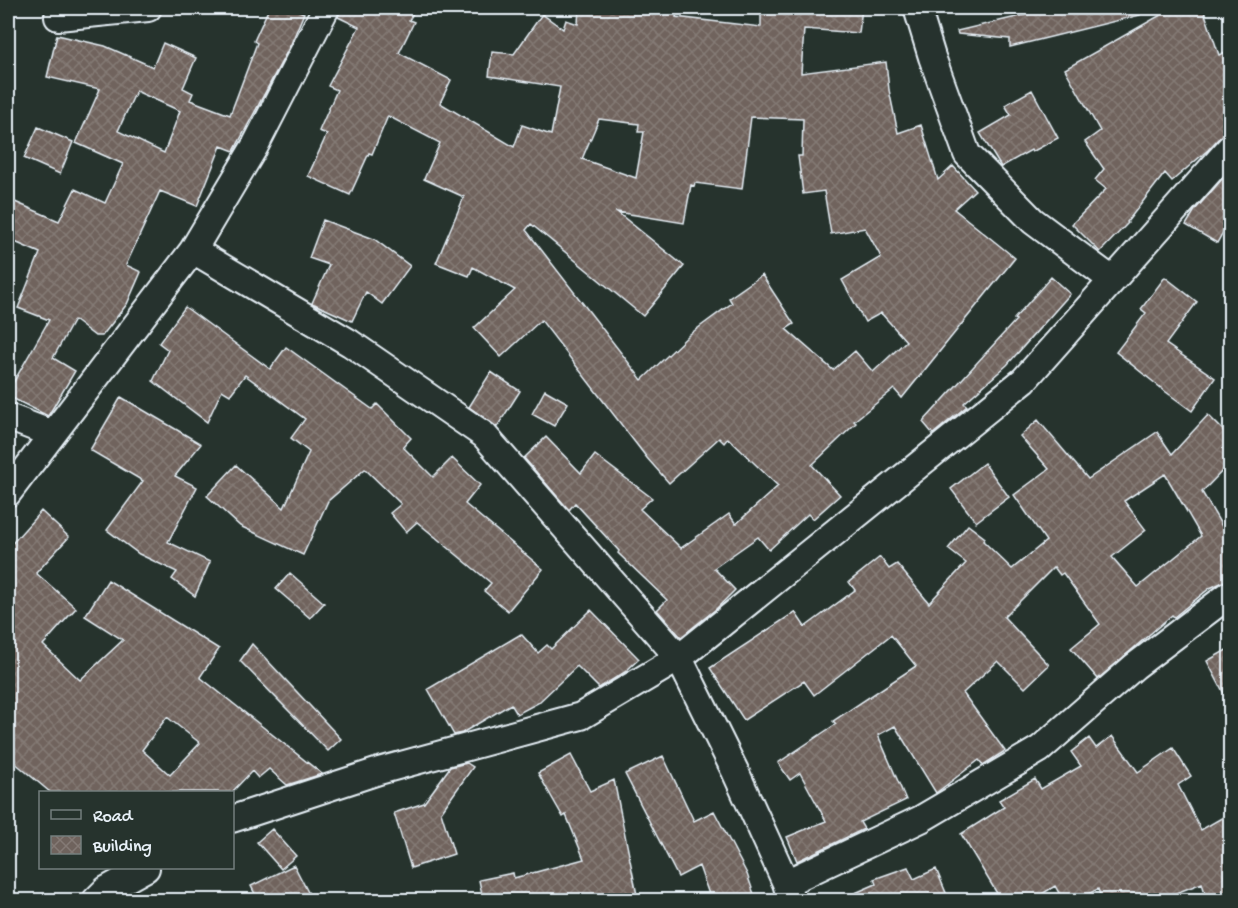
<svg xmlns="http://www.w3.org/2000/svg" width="1238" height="908" font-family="'Gochi Hand',sans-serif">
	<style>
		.building { fill: url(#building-cross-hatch); stroke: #e8f1f8; stroke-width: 1.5; fill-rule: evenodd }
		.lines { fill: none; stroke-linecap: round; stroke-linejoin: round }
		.street-casing { stroke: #e8f1f8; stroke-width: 30 }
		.street { stroke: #26332d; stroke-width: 26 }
	</style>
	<defs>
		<pattern id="building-cross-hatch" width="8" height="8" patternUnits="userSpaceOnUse" patternTransform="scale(1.5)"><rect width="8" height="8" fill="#6f635d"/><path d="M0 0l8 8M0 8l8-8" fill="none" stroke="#847a75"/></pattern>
	</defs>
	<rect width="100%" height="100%" fill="#26332d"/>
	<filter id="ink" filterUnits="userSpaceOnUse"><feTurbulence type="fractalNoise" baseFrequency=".0167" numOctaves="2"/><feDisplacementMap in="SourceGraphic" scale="12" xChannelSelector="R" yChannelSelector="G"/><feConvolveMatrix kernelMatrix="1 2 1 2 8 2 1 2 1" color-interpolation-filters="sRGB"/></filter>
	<g filter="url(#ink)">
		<path class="building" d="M 269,8 L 292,8 L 304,13 L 291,44 L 234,151 L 221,146 L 197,206 L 160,191 L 126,265 L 141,272 L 127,304 L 102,336 L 95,336 L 74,320 L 53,358 L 75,371 L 48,416 L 8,396 L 8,392 L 49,320 L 18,308 L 40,253 L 8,239 L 8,199 L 59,221 L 75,189 L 105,203 L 123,164 L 76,143 L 100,89 L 47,77 L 57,35 L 105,46 L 153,67 L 163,43 L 196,58 L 183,88 L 193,93 L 190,100 L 230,115 L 257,43 L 254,41 ZM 136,91 L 180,111 L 164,153 L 118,131 Z
			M 341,8 L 416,8 L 409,20 L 414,22 L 399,53 L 451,80 L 440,103 L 514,147 L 522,125 L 551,135 L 560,87 L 489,76 L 492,52 L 514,54 L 542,14 L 563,29 L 566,20 L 578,24 L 579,8 L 678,8 L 676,17 L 761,27 L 761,8 L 862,8 L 859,33 L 804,29 L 801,73 L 886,62 L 889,90 L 898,133 L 921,125 L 938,180 L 953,166 L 975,190 L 954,209 L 1015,258 L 902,398 L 894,389 L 854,421 L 856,423 L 812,465 L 840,495 L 813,519 L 808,514 L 769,550 L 758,537 L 714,568 L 735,590 L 716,609 L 681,637 L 657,610 L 667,600 L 618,553 L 619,551 L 575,503 L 569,510 L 524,458 L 546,437 L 581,473 L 595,455 L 652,498 L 640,509 L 681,548 L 729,514 L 736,524 L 778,486 L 728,438 L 724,443 L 719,438 L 669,483 L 647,458 L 541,320 L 501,357 L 474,328 L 515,290 L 473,267 L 469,276 L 436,263 L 464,197 L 424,179 L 440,143 L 388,116 L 372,154 L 369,153 L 350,195 L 308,176 L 327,134 L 319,131 L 337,90 L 328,86 L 359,27 L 338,17 ZM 751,117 L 803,119 L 802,156 L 798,156 L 803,194 L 824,191 L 831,234 L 865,228 L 881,257 L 842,280 L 865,322 L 881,313 L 906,341 L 873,372 L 855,351 L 833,370 L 786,329 L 794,324 L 762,275 L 729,298 L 732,303 L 690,334 L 642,380 L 526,230 L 531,224 L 643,316 L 684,266 L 617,212 L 684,223 L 691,185 L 694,186 L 695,183 L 742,189 ZM 599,119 L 639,124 L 638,132 L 644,132 L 636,178 L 582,159 Z
			M 1023,8 L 1139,8 L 1140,15 L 1010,47 L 1010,39 L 958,34 L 957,31 L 1025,15 Z
			M 1173,8 L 1203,8 L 1219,55 L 1230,50 L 1230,131 L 1219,138 L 1208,150 L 1172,181 L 1165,173 L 1127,222 L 1128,223 L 1100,252 L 1072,224 L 1106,189 L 1095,180 L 1104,169 L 1085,142 L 1100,131 L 1065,69 Z
			M 1032,90 L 1058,138 L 1032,152 L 1031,150 L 1001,167 L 980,133 L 1011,115 L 1005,105 Z
			M 38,127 L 73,142 L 60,174 L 24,158 Z
			M 1230,170 L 1230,219 L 1217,243 L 1186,225 L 1195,210 Z
			M 323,220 L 374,239 L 410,266 L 382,304 L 366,292 L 352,321 L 312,303 L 329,265 L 309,258 Z
			M 1051,277 L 1070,294 L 1007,365 L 964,403 L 967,406 L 933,434 L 923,422 L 1016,320 L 1014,319 Z
			M 1165,277 L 1197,302 L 1166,344 L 1215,378 L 1192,411 L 1166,392 L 1116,352 L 1146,313 L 1141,309 Z
			M 185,307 L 270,369 L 286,347 L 372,409 L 377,404 L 411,438 L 403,447 L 433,477 L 452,458 L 480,485 L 465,504 L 543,569 L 508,611 L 484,591 L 491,583 L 417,522 L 406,532 L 390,513 L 401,504 L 365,469 L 328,501 L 303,555 L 240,526 L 207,496 L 236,465 L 284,508 L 309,452 L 291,438 L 305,419 L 245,375 L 230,395 L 222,390 L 207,422 L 153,381 L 168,350 L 159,343 Z
			M 491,372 L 520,391 L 497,427 L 469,407 Z
			M 545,390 L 568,403 L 554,426 L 532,414 Z
			M 121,397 L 201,444 L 175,476 L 197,487 L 168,542 L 210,562 L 195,596 L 172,579 L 177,572 L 139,554 L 107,530 L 143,481 L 90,450 Z
			M 1208,415 L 1230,437 L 1230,463 L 1202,492 L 1223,528 L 1230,523 L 1230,579 L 1210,588 L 1174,617 L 1172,615 L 1098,679 L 1071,648 L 1100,624 L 1063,573 L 1060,575 L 1054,567 L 1004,617 L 1049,665 L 1025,688 L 998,661 L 963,693 L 1005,751 L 983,765 L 979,760 L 936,793 L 895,726 L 878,735 L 906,800 L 860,822 L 864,829 L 797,861 L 787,837 L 826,821 L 800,773 L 790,780 L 778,763 L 836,724 L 833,721 L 916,666 L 891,635 L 814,695 L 804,681 L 744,720 L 710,668 L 795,612 L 805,627 L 855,590 L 849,582 L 880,557 L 889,569 L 897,564 L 929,603 L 966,563 L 948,549 L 968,525 L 985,538 L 983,541 L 1012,569 L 1046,541 L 1014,495 L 1049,469 L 1020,436 L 1038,420 L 1088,479 L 1157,432 L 1172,454 ZM 1165,474 L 1201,536 L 1138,587 L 1112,557 L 1146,530 L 1124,501 Z
			M 984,463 L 1009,497 L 976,522 L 951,489 Z
			M 41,511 L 69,537 L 36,573 L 76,608 L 43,645 L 80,680 L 123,640 L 85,616 L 108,580 L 219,649 L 200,677 L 322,774 L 287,785 L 269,769 L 258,778 L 252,771 L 232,792 L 50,792 L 8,757 L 8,548 ZM 167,717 L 200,743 L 170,775 L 142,750 Z
			M 290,573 L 324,603 L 310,618 L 276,589 Z
			M 591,610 L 639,659 L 625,672 L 599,688 L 577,666 L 538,703 L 517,714 L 511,704 L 462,733 L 454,735 L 428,689 L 521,634 L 538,653 L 547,645 L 551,649 Z
			M 252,644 L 341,739 L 328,751 L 240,661 Z
			M 1230,648 L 1230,705 L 1207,661 Z
			M 1112,736 L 1138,772 L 1173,748 L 1191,776 L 1178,785 L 1201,830 L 1230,813 L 1230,900 L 1207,900 L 1202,883 L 1158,900 L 1102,900 L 1098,889 L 1076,900 L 1063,900 L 1055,886 L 1032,900 L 1001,900 L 961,834 L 1004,807 L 999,800 L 1035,779 L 1041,789 L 1081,766 L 1071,752 L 1089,738 L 1096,748 Z
			M 571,755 L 590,791 L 614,780 L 637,895 L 611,900 L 483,900 L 479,880 L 513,873 L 514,878 L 584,859 L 566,815 L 563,817 L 538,773 Z
			M 663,756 L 694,821 L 714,811 L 747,874 L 756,900 L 711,900 L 699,866 L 678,877 L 625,774 Z
			M 467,763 L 473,767 L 441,812 L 454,854 L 411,868 L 394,813 L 424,803 L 450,767 Z
			M 272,829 L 296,856 L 281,869 L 257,842 Z
			M 294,865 L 312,900 L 258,900 L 251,886 Z
			M 908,867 L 914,879 L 936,869 L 949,900 L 839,900 L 876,884 L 874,879 Z"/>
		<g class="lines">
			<g class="street-casing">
				<path id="street" d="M 917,8 L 932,57 L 967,154 L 1033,221 L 1112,280
					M 58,17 L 148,8
					M 193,250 L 350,343 L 484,435 L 679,658 L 735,771 L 786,883 L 791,900
					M 8,417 L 52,434
					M 8,493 L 193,250 L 255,146 L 326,8
					M 232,819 L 379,771 L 581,716 L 679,658 L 1024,380 L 1230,148
					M 786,883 L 921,819 L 1040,749 L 1135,666 L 1230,594
					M 96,900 L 106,890 L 146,868"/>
			</g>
			<use href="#street" class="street"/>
		</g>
	</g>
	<rect width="1238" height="908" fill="none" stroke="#26332d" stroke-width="30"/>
	<rect x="15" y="15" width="1208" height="878" fill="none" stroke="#e8f1f8" stroke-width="2" filter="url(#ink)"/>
	<rect x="39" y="791" width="195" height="78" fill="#26332d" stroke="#747f7e" stroke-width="1.5"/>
	<rect x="51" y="810" width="30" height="9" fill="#26332d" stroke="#747f7e" stroke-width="1.5"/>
	<text x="93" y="821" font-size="18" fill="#e8f1f8">Road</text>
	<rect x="51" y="836" width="30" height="18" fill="url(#building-cross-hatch)" stroke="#747f7e" stroke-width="1.5"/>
	<text x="93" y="851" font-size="18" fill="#e8f1f8">Building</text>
</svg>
